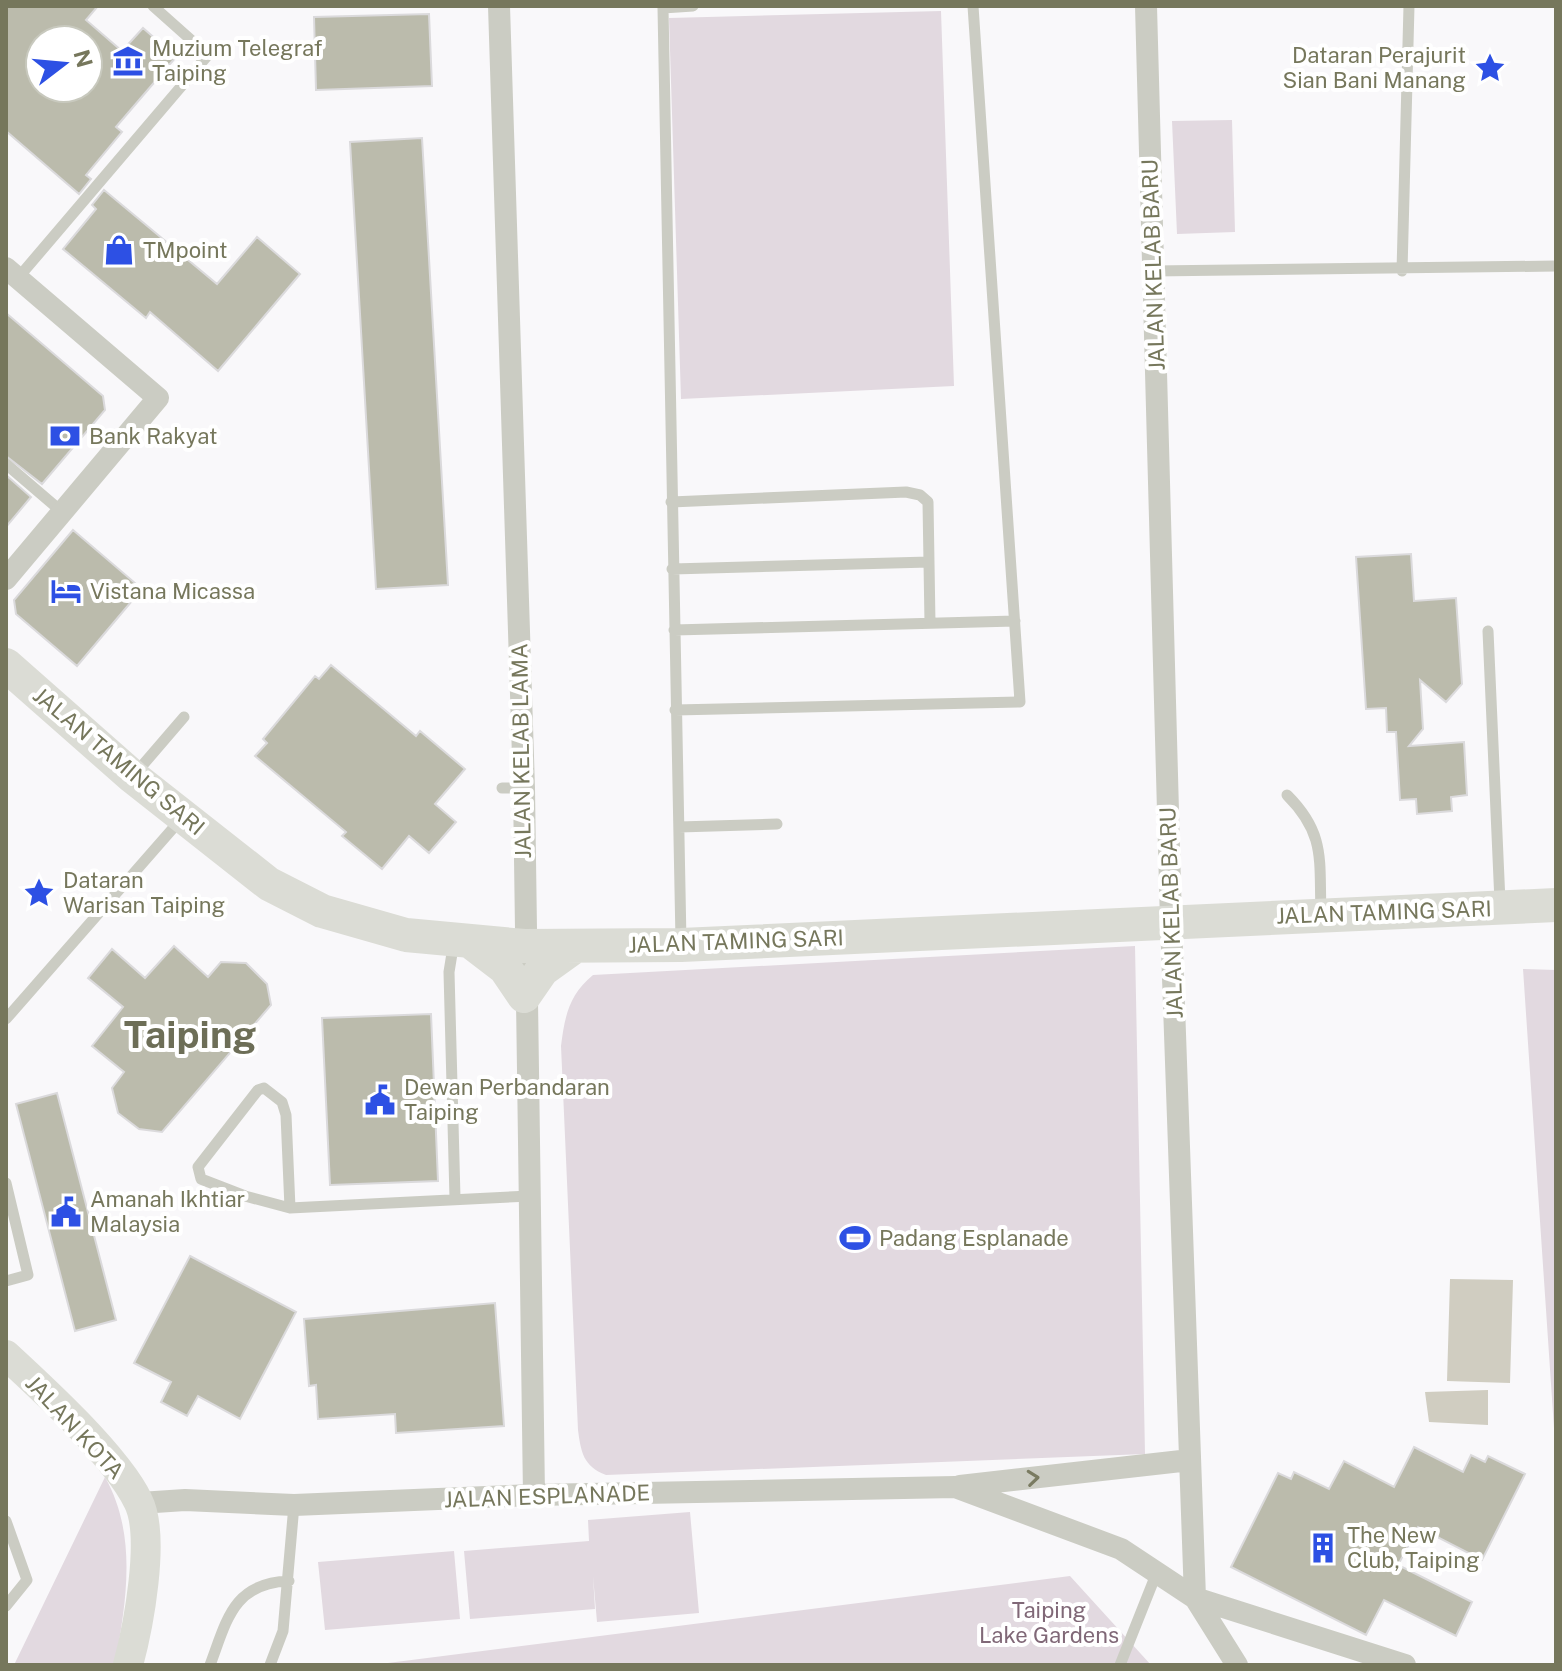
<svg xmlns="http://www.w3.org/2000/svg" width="1562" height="1671" font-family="'Public Sans',sans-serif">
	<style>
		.green { fill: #e2d9e0 }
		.water { fill: #d0cdc1 }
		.building { fill: #bbbbac; stroke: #dbdadc; stroke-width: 2; fill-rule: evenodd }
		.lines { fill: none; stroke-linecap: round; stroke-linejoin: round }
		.service { stroke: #cbccc3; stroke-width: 11 }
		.minor { stroke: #cbccc3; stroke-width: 22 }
		.secondary { stroke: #dbdcd5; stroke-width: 30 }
		.primary { stroke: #dbdcd5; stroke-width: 34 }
		.oneway { stroke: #7a7b61 }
		.labels { text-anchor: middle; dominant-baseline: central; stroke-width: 8; stroke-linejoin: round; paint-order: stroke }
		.poi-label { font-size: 22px; fill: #76775c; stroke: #fff; text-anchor: start }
		.street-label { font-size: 22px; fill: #76775c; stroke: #fff }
		.park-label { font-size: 22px; fill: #806877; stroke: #fff }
		.town-label { font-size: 38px; font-weight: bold; fill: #6d6e57; stroke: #fff }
	</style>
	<rect width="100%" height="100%" fill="#f9f8fa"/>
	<path class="green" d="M 941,11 L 954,386 L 681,399 L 669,18 Z
		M 1232,120 L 1235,232 L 1177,234 L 1172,121 Z
		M 1135,946 L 1145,1454 L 606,1475 C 583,1466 581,1452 578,1430 L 561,1046 C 565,1015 569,995 593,975 Z
		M 1523,969 L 1556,970 L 1556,1458 Z
		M 105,1477 C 138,1536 126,1602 115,1665 L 14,1665 Z
		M 690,1512 L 699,1613 L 597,1622 L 593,1576 L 595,1609 L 470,1619 L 464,1551 L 589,1541 L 588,1520 Z
		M 454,1551 L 460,1619 L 325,1630 L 318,1562 Z
		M 1070,1576 L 1151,1665 L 372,1665 Z"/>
	<path class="water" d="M 1450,1279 L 1513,1280 L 1510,1383 L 1447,1381 Z
		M 1488,1390 L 1488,1425 L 1429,1422 L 1425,1392 Z"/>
	<path class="building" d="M 6,6 L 98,6 L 86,20 L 122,51 L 143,28 L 176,57 L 116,127 L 122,132 L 86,175 L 91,179 L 79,194 L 6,131 ZM 40,40 L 88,40 L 88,88 L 40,88 Z
		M 429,14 L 432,86 L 316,90 L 314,17 Z
		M 422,138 L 448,585 L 376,589 L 350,142 Z
		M 104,190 L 217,284 L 257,237 L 300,274 L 218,371 L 150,312 L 146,318 L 63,249 L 96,209 L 92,205 Z
		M 6,313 L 103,396 L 105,410 L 42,484 L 6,456 Z
		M 6,475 L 31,497 L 6,527 Z
		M 73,530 L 142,589 L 77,666 L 16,614 L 14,600 Z
		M 1411,554 L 1414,601 L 1456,598 L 1462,684 L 1446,702 L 1420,680 L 1423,729 L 1409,746 L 1464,742 L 1467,795 L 1451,797 L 1452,811 L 1417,814 L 1416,799 L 1400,800 L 1396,732 L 1387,732 L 1386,708 L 1366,709 L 1356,557 Z
		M 331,665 L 416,736 L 420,731 L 465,769 L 435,804 L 456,822 L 429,853 L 409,836 L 382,869 L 342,836 L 346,832 L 255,756 L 267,743 L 263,739 L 315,676 L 319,679 Z
		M 174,946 L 208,977 L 221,962 L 246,963 L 267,984 L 271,1005 L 162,1132 L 139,1129 L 118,1113 L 112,1088 L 124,1072 L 92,1046 L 123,1007 L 88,978 L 112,949 L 145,978 Z
		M 431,1014 L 438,1181 L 330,1185 L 322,1018 Z
		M 57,1093 L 116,1320 L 75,1331 L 16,1104 Z
		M 190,1256 L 296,1312 L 240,1419 L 198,1396 L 187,1416 L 161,1402 L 171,1382 L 134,1363 Z
		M 495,1303 L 504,1426 L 396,1433 L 395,1414 L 318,1419 L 316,1385 L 309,1386 L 304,1319 Z
		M 1414,1447 L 1463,1472 L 1471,1455 L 1485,1462 L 1488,1456 L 1525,1474 L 1482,1560 L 1418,1527 L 1398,1565 L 1472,1602 L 1456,1636 L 1384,1600 L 1366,1635 L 1231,1567 L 1278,1473 L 1291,1479 L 1294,1472 L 1329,1489 L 1344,1461 L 1394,1487 Z"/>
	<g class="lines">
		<path class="service" d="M 1153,271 L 1556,266
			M 1402,271 L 1409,6
			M 18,278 L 208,55 L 153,6
			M 6,464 L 62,512
			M 671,502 L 906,492 L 920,495 L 928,502 L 930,623
			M 672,569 L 929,562
			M 674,630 L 1015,621
			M 1488,631 L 1500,902
			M 675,710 L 1020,702 L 973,6
			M 135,774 L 184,717
			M 502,788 L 524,788
			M 1287,795 C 1326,834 1319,860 1321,912
			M 679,827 L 777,824
			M 454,941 L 449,972 L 455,1198
			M 681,941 L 663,8 L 693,6
			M 6,1019 L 182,818
			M 6,1183 L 28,1275 L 6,1281
			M 290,1208 L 286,1115 L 282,1102 L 264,1088 L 258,1090 L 198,1167 L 201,1179 L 245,1196 L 290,1208 L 530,1196
			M 6,1521 L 27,1580 L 6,1606
			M 210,1665 C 227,1620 233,1583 289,1581
			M 270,1665 L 283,1631 L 294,1505
			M 1120,1665 L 1157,1572"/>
		<path class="minor" d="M 499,6 L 524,788 L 534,1495
			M 1146,6 L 1171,921 L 1195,1598
			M 6,268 L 158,398 L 6,579
			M 960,1486 L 1190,1460
			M 140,1503 L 185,1500 L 294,1505 L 534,1495 L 955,1487 L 1121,1549 L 1195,1598 L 1405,1665
			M 1195,1598 L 1237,1665"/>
		<path class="secondary" d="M 6,1355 C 43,1389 117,1457 138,1501 C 156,1536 138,1628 128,1665"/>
		<path class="primary" d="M 6,665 L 133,777 L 269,884 L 322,911 L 406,935 L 524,946 L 681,945 L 1556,905
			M 471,942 L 505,968 L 524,996 L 542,970 L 574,947"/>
	</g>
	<defs><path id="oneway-chevron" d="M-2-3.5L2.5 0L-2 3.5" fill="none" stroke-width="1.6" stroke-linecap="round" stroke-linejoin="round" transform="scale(2)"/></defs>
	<use class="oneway" href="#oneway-chevron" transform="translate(1033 1478) rotate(-6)"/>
	<defs>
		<g id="museum-bare" transform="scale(2.4)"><path d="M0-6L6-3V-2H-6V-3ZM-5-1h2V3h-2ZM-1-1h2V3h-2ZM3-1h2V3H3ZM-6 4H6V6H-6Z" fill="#2d50e4" stroke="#fff" stroke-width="2.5" paint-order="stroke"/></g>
		<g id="sight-bare" transform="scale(2.4)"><path d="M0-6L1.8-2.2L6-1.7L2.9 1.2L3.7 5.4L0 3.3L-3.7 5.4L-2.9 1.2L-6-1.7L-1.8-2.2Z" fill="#2d50e4" stroke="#fff" stroke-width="2.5" paint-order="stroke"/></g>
		<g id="shop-bare" transform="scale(2.4)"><path d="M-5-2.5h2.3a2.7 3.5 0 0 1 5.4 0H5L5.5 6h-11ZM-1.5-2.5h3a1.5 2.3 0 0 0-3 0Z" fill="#2d50e4" stroke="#fff" stroke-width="2.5" paint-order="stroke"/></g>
		<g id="bank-bare" transform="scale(2.4)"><path d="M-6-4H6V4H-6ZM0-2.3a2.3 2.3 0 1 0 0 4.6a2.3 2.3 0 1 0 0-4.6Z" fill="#2d50e4" stroke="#fff" stroke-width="2.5" paint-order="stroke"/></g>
		<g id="hotel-bare" transform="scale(2.4)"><path d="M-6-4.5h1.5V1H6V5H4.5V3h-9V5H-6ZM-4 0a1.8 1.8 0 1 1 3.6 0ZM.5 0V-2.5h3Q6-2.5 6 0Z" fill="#2d50e4" stroke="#fff" stroke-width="2.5" paint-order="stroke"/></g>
		<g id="civic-bare" transform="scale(2.4)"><path d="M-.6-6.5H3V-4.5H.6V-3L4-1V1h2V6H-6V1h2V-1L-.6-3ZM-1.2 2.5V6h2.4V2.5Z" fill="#2d50e4" stroke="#fff" stroke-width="2.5" paint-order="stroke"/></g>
		<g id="stadium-bare" transform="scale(2.4)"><path d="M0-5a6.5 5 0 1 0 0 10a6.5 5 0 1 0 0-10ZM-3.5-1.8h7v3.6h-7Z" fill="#2d50e4" stroke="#fff" stroke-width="2.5" paint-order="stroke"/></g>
		<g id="building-bare" transform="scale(2.4)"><path d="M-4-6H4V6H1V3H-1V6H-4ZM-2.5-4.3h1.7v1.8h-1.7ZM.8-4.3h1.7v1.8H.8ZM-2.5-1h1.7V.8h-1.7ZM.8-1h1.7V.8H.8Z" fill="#2d50e4" stroke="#fff" stroke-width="2.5" paint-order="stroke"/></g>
	</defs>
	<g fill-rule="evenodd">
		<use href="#museum-bare" x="128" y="61"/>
		<use href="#sight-bare" x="1490" y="68"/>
		<use href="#shop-bare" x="119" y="250"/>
		<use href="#bank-bare" x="65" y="436"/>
		<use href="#hotel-bare" x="66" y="591"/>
		<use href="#sight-bare" x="39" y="893"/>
		<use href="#civic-bare" x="380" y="1100"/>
		<use href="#civic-bare" x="66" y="1212"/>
		<use href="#stadium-bare" x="855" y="1238"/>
		<use href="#building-bare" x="1323" y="1548"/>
	</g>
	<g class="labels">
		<g class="poi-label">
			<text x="152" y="48">Muzium Telegraf<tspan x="152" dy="25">Taiping</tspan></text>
			<text x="1466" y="55" text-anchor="end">Dataran Perajurit<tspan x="1466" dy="25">Sian Bani Manang</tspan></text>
			<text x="143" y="250">TMpoint</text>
			<text x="89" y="436">Bank Rakyat</text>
			<text x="90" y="591">Vistana Micassa</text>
			<text x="63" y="880">Dataran<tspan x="63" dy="25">Warisan Taiping</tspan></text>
			<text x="404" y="1087">Dewan Perbandaran<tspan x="404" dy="25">Taiping</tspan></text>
			<text x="90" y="1199">Amanah Ikhtiar<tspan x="90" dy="25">Malaysia</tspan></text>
			<text x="879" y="1238">Padang Esplanade</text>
			<text x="1347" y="1535">The New<tspan x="1347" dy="25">Club, Taiping</tspan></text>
		</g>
		<g class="street-label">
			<text transform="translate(1153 265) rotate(-92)">JALAN KELAB BARU</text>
			<text transform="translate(521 751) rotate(-91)">JALAN KELAB LAMA</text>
			<text transform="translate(119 761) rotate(40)">JALAN TAMING SARI</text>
			<text transform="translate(1384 912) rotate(-2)">JALAN TAMING SARI</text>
			<text transform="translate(1171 913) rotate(-92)">JALAN KELAB BARU</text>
			<text transform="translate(736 941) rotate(-2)">JALAN TAMING SARI</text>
			<text transform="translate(75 1427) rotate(47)">JALAN KOTA</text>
			<text transform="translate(547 1496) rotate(-2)">JALAN ESPLANADE</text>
		</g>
		<g class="park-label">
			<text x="1049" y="1610">Taiping<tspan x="1049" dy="25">Lake Gardens</tspan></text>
		</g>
		<g class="town-label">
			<text x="190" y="1034">Taiping</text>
		</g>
	</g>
	<rect width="1562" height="1671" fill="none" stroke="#76775c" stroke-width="16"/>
	<g transform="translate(64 64) rotate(74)"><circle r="38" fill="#ffffff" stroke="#c8c9be" stroke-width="2"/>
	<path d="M0-6L14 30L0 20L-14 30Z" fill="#2d50e4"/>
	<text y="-12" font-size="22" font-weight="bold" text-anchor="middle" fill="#76775c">N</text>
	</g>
</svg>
